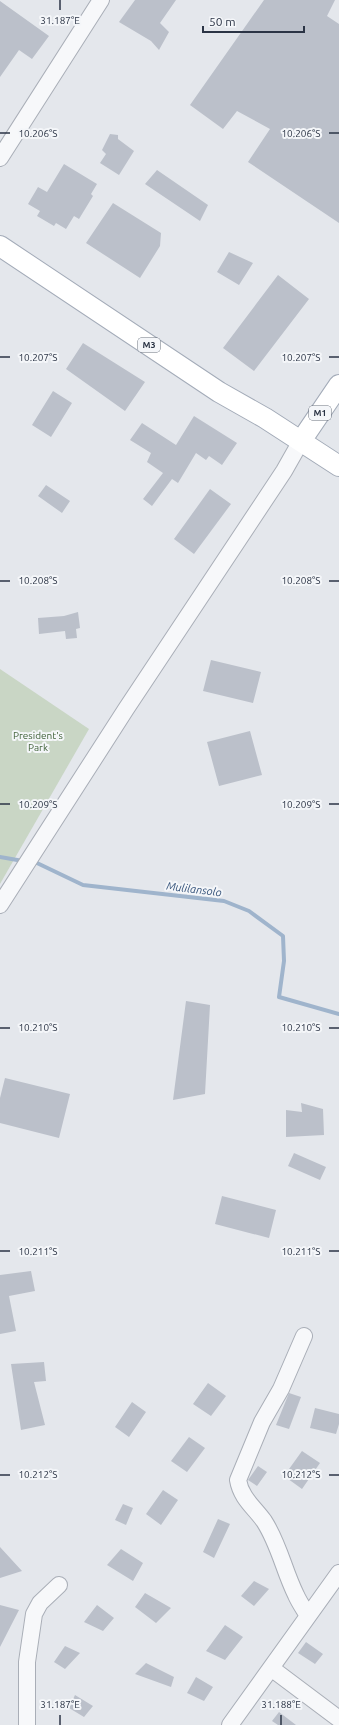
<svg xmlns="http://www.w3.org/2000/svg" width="339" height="1725" font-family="Ubuntu,sans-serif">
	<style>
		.green { fill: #c9d6c5 }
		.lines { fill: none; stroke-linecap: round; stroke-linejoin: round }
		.stream { stroke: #9fb4cc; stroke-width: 4 }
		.building { fill: #bbc0ca }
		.minor-casing { stroke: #a9aeb7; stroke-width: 18 }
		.major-casing { stroke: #a3abb8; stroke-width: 22 }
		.minor { stroke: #f7f8fa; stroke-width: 16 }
		.major { stroke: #fff; stroke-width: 20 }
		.ticks { fill: none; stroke: #2b3445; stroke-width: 1.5 }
		.labels { text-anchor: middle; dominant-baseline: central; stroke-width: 4; stroke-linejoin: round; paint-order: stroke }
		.shield { fill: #f4f6f9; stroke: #676e7b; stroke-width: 1 }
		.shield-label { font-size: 9px; font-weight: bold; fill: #2b3445 }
		.park-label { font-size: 10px; fill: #3f6138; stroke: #f4f6f9 }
		.water-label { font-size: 11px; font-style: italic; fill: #34527a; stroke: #f4f6f9 }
		.ticks-label { font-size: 10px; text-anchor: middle; fill: #2b3445; stroke: #f4f6f9; stroke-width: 4; stroke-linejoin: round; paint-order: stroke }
	</style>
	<rect width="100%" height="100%" fill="#e4e7ec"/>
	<path class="green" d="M 0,669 L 89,729 L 0,884 Z"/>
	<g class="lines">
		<path class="stream" d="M 0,857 L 23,861
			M 32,862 L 37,863 L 83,885 L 224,901 L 249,911 L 283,936 L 284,961 L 279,997 L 339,1014"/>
	</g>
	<path class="building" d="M 135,0 L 176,0 L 160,23 L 169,32 L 159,50 L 151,41 L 119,22 Z
		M 264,0 L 335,0 L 327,16 L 339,24 L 339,223 L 248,162 L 270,129 L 237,111 L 223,129 L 190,105 Z
		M 0,1 L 49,36 L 32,59 L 19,50 L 0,77 Z
		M 110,134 L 118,135 L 118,139 L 134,151 L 119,175 L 100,163 L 106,154 L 102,150 Z
		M 64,164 L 97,184 L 91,194 L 93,196 L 79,219 L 74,216 L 66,229 L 56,223 L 54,226 L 37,216 L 40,211 L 28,204 L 38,187 L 47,192 Z
		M 157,170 L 208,205 L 200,221 L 145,184 Z
		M 113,203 L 161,233 L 160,246 L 140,278 L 86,243 Z
		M 229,252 L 253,263 L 239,285 L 217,272 Z
		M 278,275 L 309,299 L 254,371 L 223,348 Z
		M 83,343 L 145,382 L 125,411 L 66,369 Z
		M 53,391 L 72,403 L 51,437 L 32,425 Z
		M 194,416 L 237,443 L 222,465 L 209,456 L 206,460 L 196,453 L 178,483 L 172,479 L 152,506 L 143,499 L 163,473 L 147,462 L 151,453 L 130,440 L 142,423 L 176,445 Z
		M 46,485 L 70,501 L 62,513 L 38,496 Z
		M 210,489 L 231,504 L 194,554 L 174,539 Z
		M 78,612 L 80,628 L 76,629 L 77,638 L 66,639 L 65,631 L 39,634 L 38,618 L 64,616 Z
		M 211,660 L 261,672 L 253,703 L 203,691 Z
		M 250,731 L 262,775 L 219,786 L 207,742 Z
		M 186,1001 L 210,1005 L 205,1094 L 173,1100 Z
		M 5,1078 L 70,1094 L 59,1138 L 0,1123 L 0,1098 Z
		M 301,1103 L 323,1109 L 324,1135 L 286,1137 L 286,1110 L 302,1112 Z
		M 294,1153 L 326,1167 L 320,1180 L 288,1166 Z
		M 222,1196 L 276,1210 L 269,1238 L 215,1224 Z
		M 31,1271 L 35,1291 L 9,1296 L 16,1331 L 0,1334 L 0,1275 Z
		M 44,1362 L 46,1381 L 34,1382 L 45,1425 L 21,1430 L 11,1364 Z
		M 208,1383 L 226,1396 L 211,1416 L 193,1404 Z
		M 289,1393 L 301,1397 L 289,1429 L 276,1425 Z
		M 132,1402 L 146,1412 L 129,1437 L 115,1427 Z
		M 315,1408 L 339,1414 L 339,1424 L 336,1434 L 310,1428 Z
		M 189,1437 L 205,1448 L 187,1472 L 171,1461 Z
		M 302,1451 L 320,1463 L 302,1489 L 284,1476 Z
		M 258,1466 L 267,1472 L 257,1486 L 248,1480 Z
		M 163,1490 L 178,1500 L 161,1525 L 146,1514 Z
		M 123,1504 L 133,1508 L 126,1525 L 115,1520 Z
		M 218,1519 L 230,1524 L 214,1558 L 203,1552 Z
		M 0,1547 L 22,1571 L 0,1578 Z
		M 121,1549 L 143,1563 L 133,1581 L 107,1565 Z
		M 254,1581 L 269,1589 L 254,1606 L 241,1596 Z
		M 145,1593 L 171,1608 L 156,1623 L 135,1607 Z
		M 0,1605 L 19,1610 L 0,1647 Z
		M 97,1605 L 114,1618 L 103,1631 L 84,1622 Z
		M 225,1625 L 243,1637 L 225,1660 L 206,1651 Z
		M 306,1642 L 323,1654 L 315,1664 L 298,1653 Z
		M 65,1646 L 80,1653 L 65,1669 L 54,1662 Z
		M 146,1663 L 174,1677 L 171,1687 L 135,1674 Z
		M 196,1677 L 213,1687 L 204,1701 L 187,1693 Z
		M 75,1695 L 93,1706 L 84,1717 L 69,1708 Z
		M 279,1712 L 296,1725 L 278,1725 L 272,1721 Z"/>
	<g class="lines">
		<g class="minor-casing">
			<path id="minor" d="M 0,158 L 101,0
				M 0,905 L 126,709 L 284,471 L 301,441
				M 304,1336 L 281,1389 L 262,1422 L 238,1480 C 241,1498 254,1507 264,1521 C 279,1544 284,1571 296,1595 C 299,1602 304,1609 308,1616
				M 271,1668 L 339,1719
				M 27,1725 L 27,1662 L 34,1614 L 40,1603 L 59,1585
				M 230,1725 L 339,1573"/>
		</g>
		<g class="major-casing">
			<path id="major" d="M 0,246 L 219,392 L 265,418 L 339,466
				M 301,441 L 339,385"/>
		</g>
		<use href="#minor" class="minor"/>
		<use href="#major" class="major"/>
	</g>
	<path class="ticks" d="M 60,0 L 60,10M 0,133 L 10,133M 329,133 L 339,133M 0,357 L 10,357M 329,357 L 339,357M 0,581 L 10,581M 329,581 L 339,581M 0,804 L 10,804M 329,804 L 339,804M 0,1028 L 10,1028M 329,1028 L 339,1028M 0,1251 L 10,1251M 329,1251 L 339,1251M 0,1475 L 10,1475M 329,1475 L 339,1475M 60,1715 L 60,1725M 281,1715 L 281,1725"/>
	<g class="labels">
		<g class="shield">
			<rect x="138" y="338" width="22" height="14" rx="3"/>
			<rect x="309" y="406" width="22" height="14" rx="3"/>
		</g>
		<g class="shield-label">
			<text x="149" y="345">M3</text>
			<text x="320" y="413">M1</text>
		</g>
		<g class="park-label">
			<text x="38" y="735">President's<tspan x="38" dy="12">Park</tspan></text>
		</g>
		<g class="water-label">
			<text transform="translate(194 889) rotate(7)">Mulilansolo</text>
		</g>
	</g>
	<g class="ticks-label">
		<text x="60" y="24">31.187°E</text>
		<text x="38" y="137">10.206°S</text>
		<text x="301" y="137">10.206°S</text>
		<text x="38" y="361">10.207°S</text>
		<text x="301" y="361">10.207°S</text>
		<text x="38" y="584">10.208°S</text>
		<text x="301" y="584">10.208°S</text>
		<text x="38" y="808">10.209°S</text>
		<text x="301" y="808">10.209°S</text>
		<text x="38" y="1031">10.210°S</text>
		<text x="301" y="1031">10.210°S</text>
		<text x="38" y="1255">10.211°S</text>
		<text x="301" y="1255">10.211°S</text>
		<text x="38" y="1478">10.212°S</text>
		<text x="301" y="1478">10.212°S</text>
		<text x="60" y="1708">31.187°E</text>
		<text x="281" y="1708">31.188°E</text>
	</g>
	<path d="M203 26v6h101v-6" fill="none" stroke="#2b3445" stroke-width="2"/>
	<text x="209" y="26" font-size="12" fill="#2b3445" stroke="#f4f6f9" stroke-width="3" paint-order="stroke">50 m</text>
</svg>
